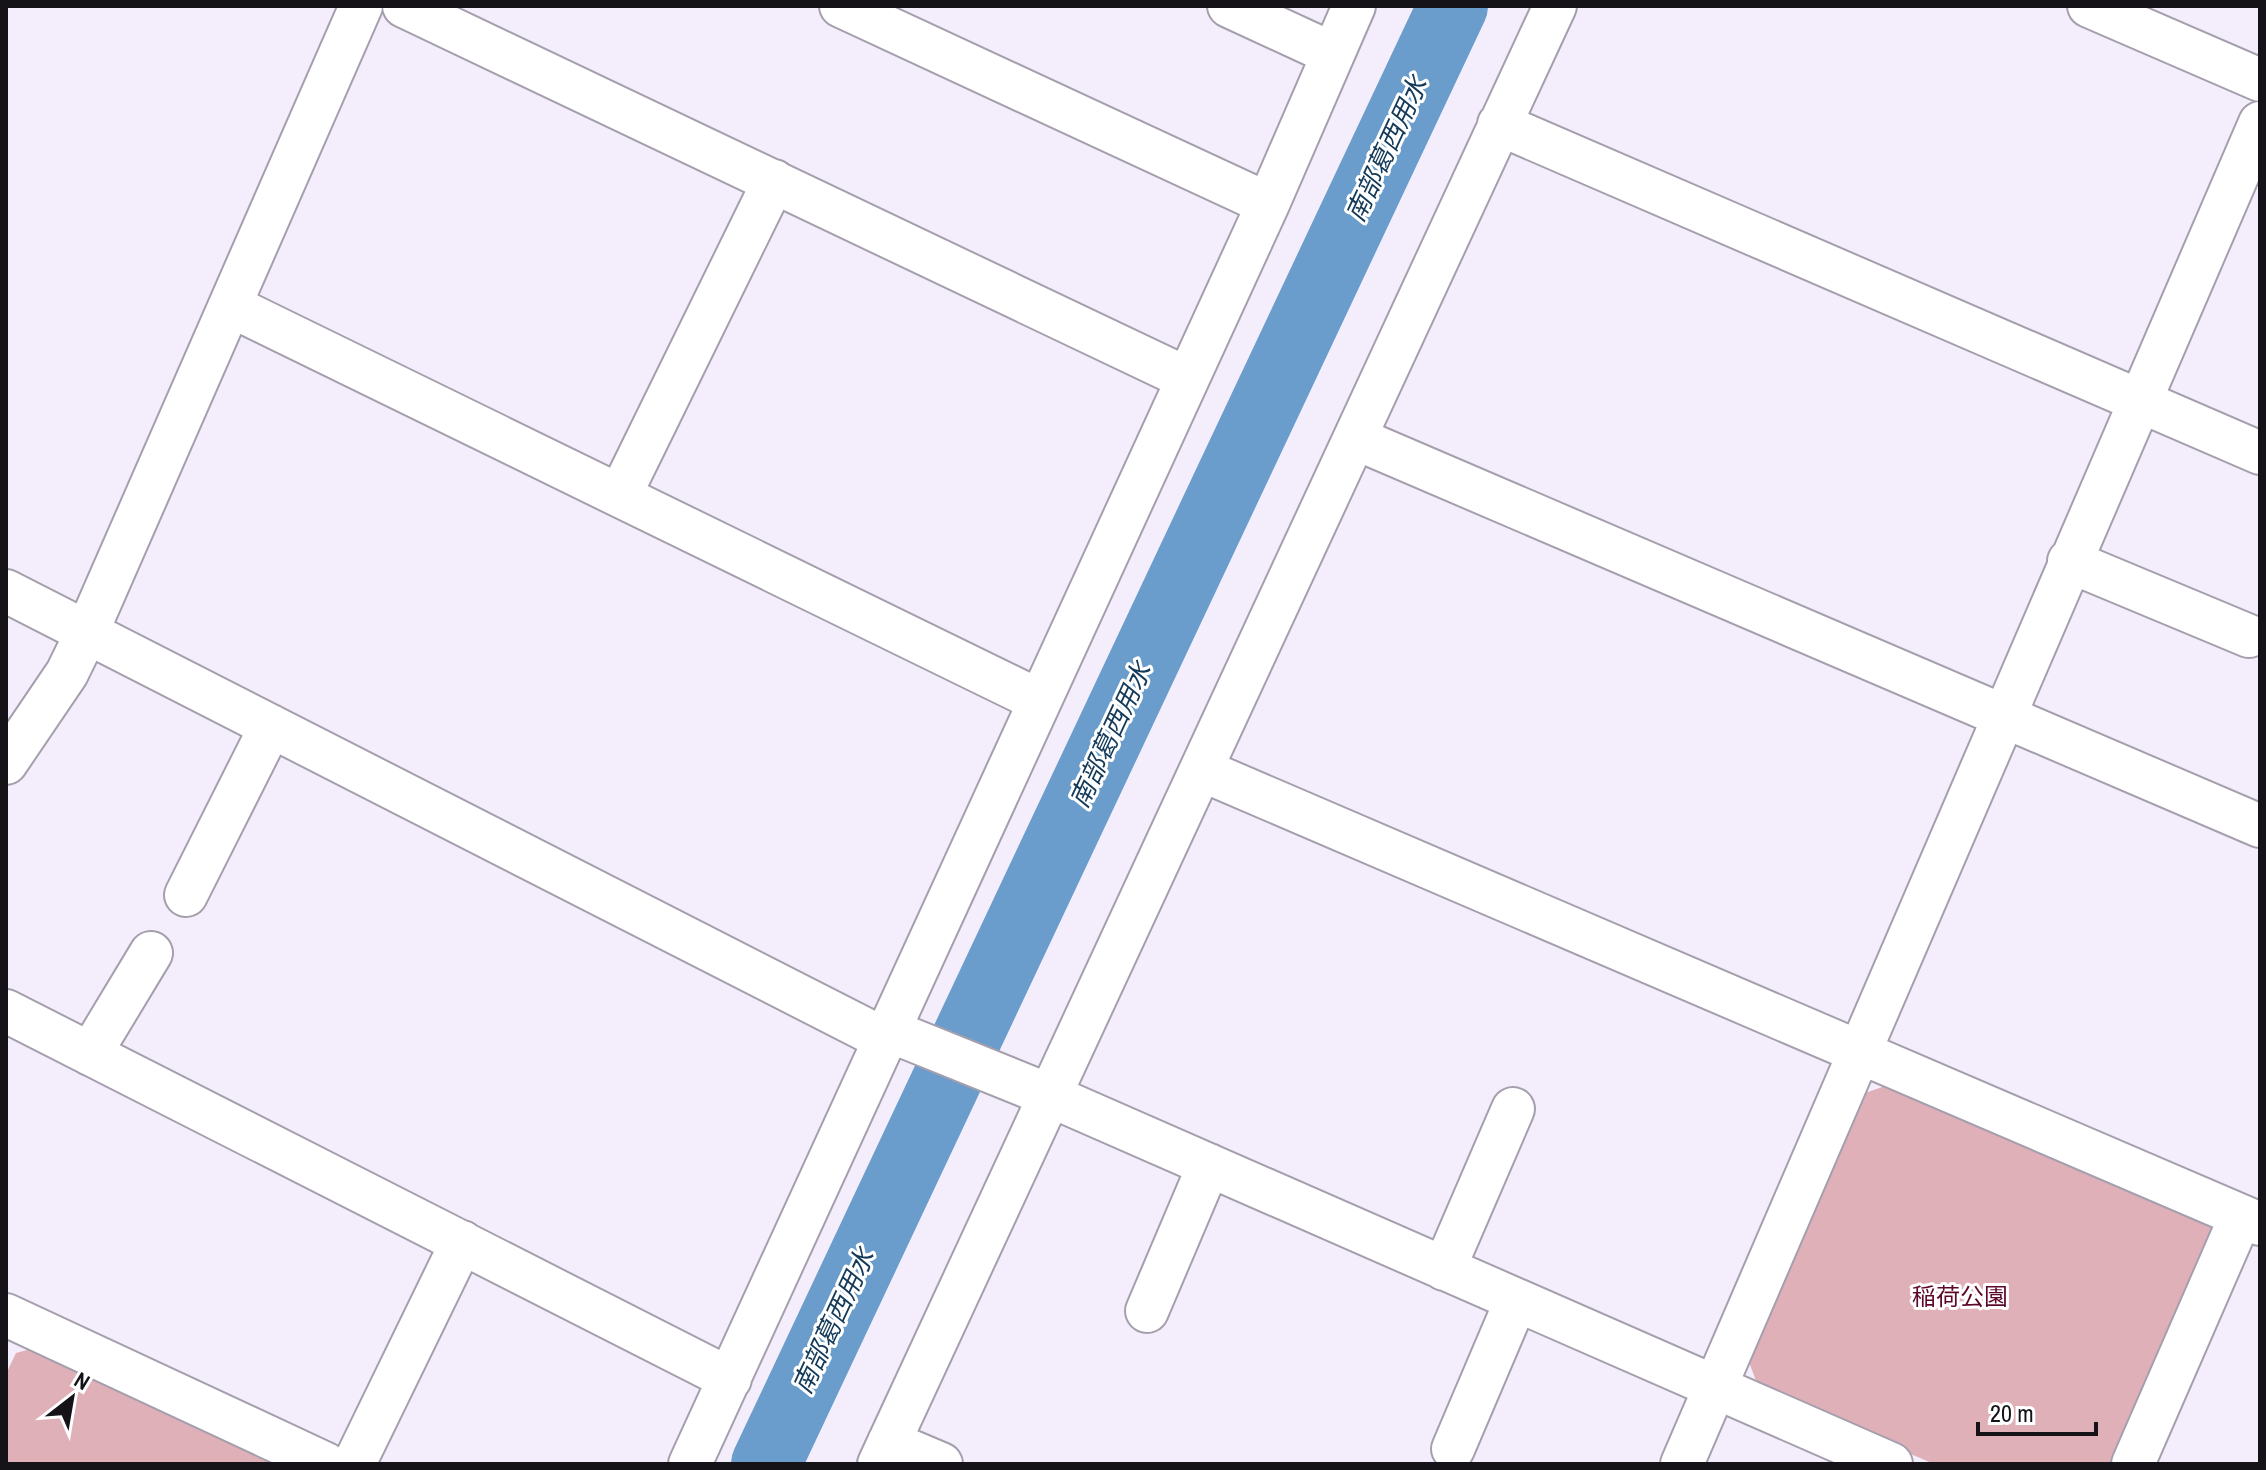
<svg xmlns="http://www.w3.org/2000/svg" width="2266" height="1470" font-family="'Archivo Narrow','Noto Sans JP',sans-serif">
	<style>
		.green { fill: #e0b0b9 }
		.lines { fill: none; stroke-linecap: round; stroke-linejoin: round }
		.river { stroke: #6a9dcb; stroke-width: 70 }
		.minor-casing { stroke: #a59fad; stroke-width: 46 }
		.minor { stroke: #fff; stroke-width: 42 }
		.labels { text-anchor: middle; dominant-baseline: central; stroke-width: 6; stroke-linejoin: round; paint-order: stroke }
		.park-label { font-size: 24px; fill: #5e0829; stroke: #fff }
		.water-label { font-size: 26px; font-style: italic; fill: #133959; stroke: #fff }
	</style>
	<rect width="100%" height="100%" fill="#f4eefc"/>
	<path class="green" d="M 1885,1086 L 2207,1222 L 2216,1237 L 2116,1464 L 1934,1464 L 1759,1389 L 1749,1362 L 1865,1093 Z
		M 34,1348 L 287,1464 L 6,1464 L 6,1374 L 16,1353 Z"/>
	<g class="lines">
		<path class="river" d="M 766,1464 L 1453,6"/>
		<g class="minor-casing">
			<path id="minor" d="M 404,6 L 1186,378
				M 841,6 L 1268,204
				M 1229,6 L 1333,54
				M 2089,6 L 2260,80
				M 1499,124 L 2260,453
				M 231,306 L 1040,701
				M 1355,438 L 2260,826
				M 620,495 L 774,181
				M 2069,561 L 2249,636
				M 6,591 L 886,1040
				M 6,763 L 67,673 L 87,632 L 361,6
				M 1202,770 L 2260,1224
				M 186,895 L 271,726
				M 6,1011 L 730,1379
				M 890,1031 L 1051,1096 L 1891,1464
				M 90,1054 L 151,953
				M 1444,1269 L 1513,1109
				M 1147,1311 L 1209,1165
				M 6,1315 L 326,1464
				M 889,1442 L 941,1464
				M 1453,1449 L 1516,1301
				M 354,1464 L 462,1242
				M 690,1464 L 1268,204 L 1354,6
				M 879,1464 L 1555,6
				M 1682,1464 L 2260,123
				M 2133,1464 L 2241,1216"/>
		</g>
		<use href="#minor" class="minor"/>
	</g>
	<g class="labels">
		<g class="park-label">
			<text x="1960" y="1296">稲荷公園</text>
		</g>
		<g class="water-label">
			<text transform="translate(1386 149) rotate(-65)">南部葛西用水</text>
			<text transform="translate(1110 735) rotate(-65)">南部葛西用水</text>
			<text transform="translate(833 1321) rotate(-65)">南部葛西用水</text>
		</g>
	</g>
	<rect width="2266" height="1470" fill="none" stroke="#151318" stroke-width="16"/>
	<g transform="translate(72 1398) rotate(31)" stroke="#ffffff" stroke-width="6" paint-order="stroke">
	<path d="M0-6L14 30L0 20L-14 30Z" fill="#151318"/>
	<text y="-12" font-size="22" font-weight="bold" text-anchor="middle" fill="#151318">N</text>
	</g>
	<path d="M1978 1422v12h118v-12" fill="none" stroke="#151318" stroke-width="4"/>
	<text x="1990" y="1422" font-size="24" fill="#151318" stroke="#ffffff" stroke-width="6" paint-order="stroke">20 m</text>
</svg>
